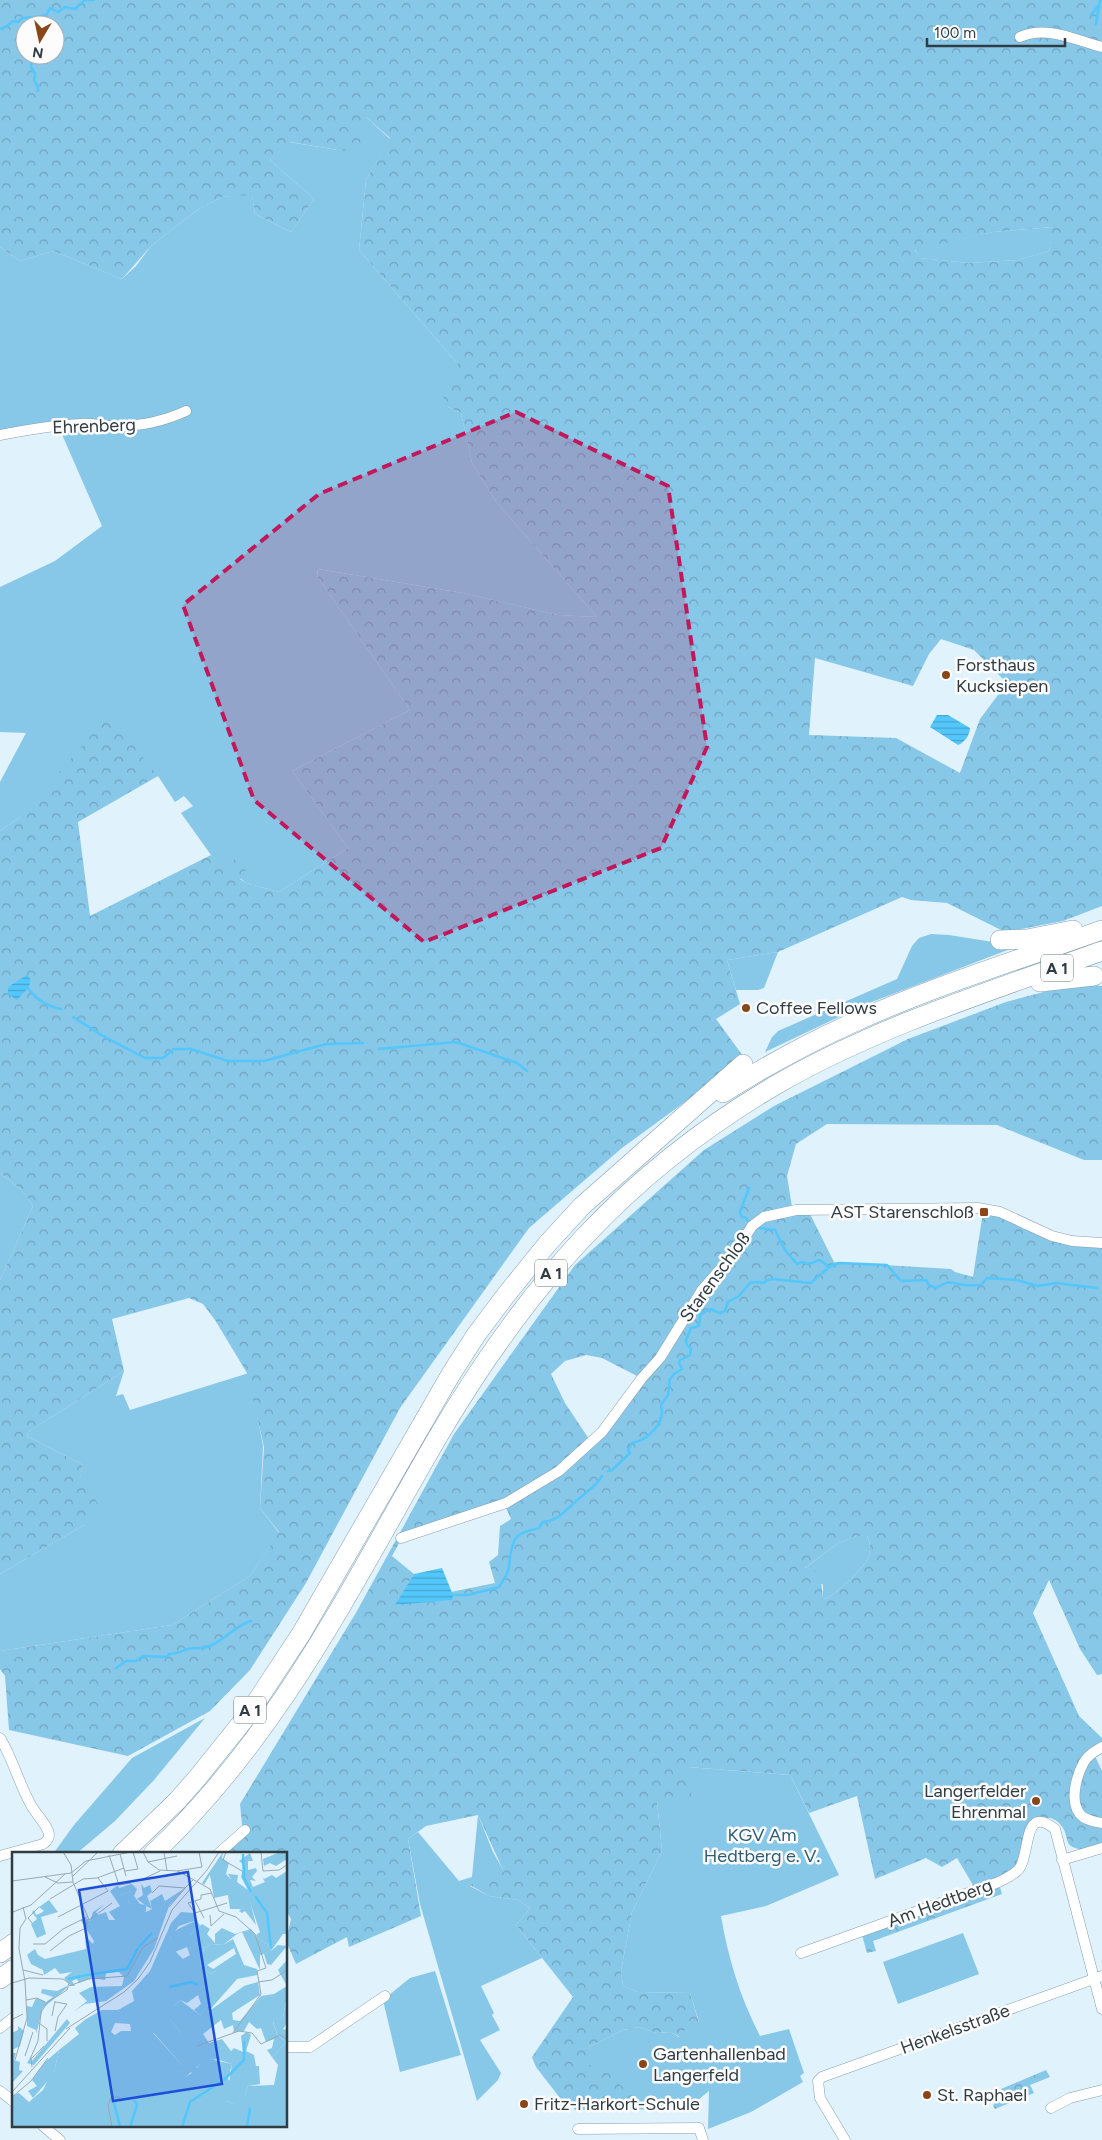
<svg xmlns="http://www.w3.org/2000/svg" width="1102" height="2140" font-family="Figtree,sans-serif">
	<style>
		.green { fill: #87c7e8 }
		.forest { fill: url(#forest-crowns); fill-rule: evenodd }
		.water { fill: url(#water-rules) }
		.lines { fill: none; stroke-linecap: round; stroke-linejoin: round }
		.stream { stroke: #53c7fb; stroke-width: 2.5 }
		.minor-casing { stroke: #84a0af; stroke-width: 11 }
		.motorway-casing { stroke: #84a0af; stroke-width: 20 }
		.minor { stroke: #fff; stroke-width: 10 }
		.motorway { stroke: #fff; stroke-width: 19 }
		.marked { fill: #c2185b; fill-opacity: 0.2; stroke: #c2185b; stroke-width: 4; stroke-dasharray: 10 6; stroke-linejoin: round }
		.poi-dot { fill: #894618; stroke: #fcfcfc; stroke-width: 2 }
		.labels { text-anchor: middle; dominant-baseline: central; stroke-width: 5; stroke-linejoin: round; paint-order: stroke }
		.shield { fill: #fcfcfc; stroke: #6d767a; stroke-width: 1 }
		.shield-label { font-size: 16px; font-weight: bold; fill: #303c42 }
		.street-label { font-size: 18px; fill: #303c42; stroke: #fcfcfc }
		.poi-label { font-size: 18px; fill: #303c42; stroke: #fcfcfc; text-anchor: start }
		.park-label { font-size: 18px; fill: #2f5e74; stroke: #fcfcfc }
		.inset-river { fill: none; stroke: #53c7fb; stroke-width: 2.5 }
		.inset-road { fill: none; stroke: #9aa9b2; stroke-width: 1 }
		.view { fill: #1d4ed8; fill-opacity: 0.15; stroke: #1d4ed8; stroke-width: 2.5 }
		.inset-edge { fill: none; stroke: #303c42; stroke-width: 2.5 }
	</style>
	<defs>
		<pattern id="forest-crowns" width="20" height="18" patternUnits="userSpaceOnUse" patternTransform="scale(1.25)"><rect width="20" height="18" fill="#87c7e8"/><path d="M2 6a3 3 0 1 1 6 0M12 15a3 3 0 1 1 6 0" fill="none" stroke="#6fa3be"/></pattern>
		<pattern id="water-rules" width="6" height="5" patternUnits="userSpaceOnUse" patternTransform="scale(1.25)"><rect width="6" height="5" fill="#53c7fb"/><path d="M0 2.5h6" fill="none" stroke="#45a3cd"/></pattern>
	</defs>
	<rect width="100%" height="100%" fill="#e0f2fc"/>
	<path class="green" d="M 366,117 L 390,139 L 366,180 L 359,250 L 458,364 L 448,407 L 461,413 L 472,463 L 497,503 L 597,617 L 558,615 L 463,593 L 318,569 L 317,576 L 410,710 L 292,771 L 348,848 L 279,892 L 246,883 L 211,855 L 181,813 L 193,806 L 184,796 L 175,802 L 158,776 L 20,817 L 0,831 L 0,782 L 26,733 L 0,732 L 0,587 L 55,561 L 102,526 L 57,423 L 0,433 L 0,247 L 20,261 L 53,251 L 122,279 L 136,266 L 151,246 L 197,210 L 222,197 L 252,194 L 255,214 L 291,232 L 314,199 L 270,160 L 289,142 L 344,151 Z
		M 1054,227 L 1049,251 L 1018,260 L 969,263 L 920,258 L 915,249 L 993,232 Z
		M 931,934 L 949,935 L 1018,946 L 864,1005 L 765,1052 L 772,1037 L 778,1031 L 897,979 L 912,946 L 919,938 Z
		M 778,952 L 764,988 L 758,990 L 736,990 L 727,960 Z
		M 0,1173 L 22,1190 L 33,1206 L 0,1280 Z
		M 124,1371 L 116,1396 L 123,1394 L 130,1410 L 249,1373 L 263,1446 L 260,1508 L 279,1533 L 250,1576 L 172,1625 L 0,1651 L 0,1574 L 84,1525 L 80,1477 L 83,1465 L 27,1436 L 28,1432 Z
		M 857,1536 L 867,1536 C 870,1542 871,1550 869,1556 C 864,1569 838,1592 826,1599 L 823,1598 L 823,1585 L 804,1569 L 838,1543 Z
		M 205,1718 L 154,1780 L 115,1821 L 76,1854 L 53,1854 L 74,1825 L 132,1758 Z
		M 688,1767 L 790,1775 L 839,1875 L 766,1906 L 721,1916 C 728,1958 740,1997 760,2036 L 789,2029 L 804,2073 L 800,2076 L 803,2082 L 751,2112 L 708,2129 L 709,2091 L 687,2109 L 575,2110 L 566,2096 L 589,2047 L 623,2030 L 640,2027 L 656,2033 L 671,2032 L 679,2037 L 692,2019 L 699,2022 L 690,1993 L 638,1992 L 623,1986 L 621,1971 L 632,1912 L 662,1851 L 657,1801 Z
		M 478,1815 L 493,1852 L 505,1873 L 470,1886 L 489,1896 L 518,1900 L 530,1908 L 516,1925 L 542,1958 L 481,1986 L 494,2013 L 492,2015 L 500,2030 L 480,2040 L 501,2073 L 498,2080 L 477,2101 L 420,1904 L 408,1839 L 418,1832 L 459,1881 L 472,1877 Z
		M 963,1933 L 979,1974 L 898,2004 L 883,1962 Z
		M 435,1971 L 461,2055 L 400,2072 L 383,2000 L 410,1978 Z"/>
	<path class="forest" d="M 0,0 L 1102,0 L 1102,906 L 1063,921 L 1005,932 L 947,903 L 911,900 L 902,897 L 778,952 L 727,960 L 740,1004 L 716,1019 L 743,1056 L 704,1088 L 622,1148 L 529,1228 L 400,1408 L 306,1583 L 250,1670 L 210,1711 L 128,1756 L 9,1730 L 5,1676 L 0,1669 L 0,1651 L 172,1625 L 250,1576 L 279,1532 L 260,1508 L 264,1447 L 247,1373 L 215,1320 L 203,1304 L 189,1298 L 112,1319 L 124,1371 L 28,1432 L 27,1436 L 83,1465 L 80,1478 L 100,1506 L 84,1525 L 0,1574 L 0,1280 L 33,1206 L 22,1190 L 0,1173 L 0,831 L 20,817 L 109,715 L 158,776 L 78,822 L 90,916 L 211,855 L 226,866 L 232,860 L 241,860 L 246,870 L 240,879 L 246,883 L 279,892 L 348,848 L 292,771 L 410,710 L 317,576 L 318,569 L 463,593 L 558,615 L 597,617 L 497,503 L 472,463 L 461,413 L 448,407 L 440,391 L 458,364 L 359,250 L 366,180 L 390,138 L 366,117 L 360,144 L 344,151 L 290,142 L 270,160 L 314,199 L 291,232 L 255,214 L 252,195 L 222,197 L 197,210 L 151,246 L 122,279 L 53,251 L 20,261 L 0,247 ZM 25,25 L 55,25 L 55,55 L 25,55 ZM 1053,227 L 1049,251 L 1018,260 L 969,263 L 921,258 L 915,250 L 993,232 ZM 941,639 L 974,650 L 1007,683 L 980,719 L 960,773 L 896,738 L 809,735 L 815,658 L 913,686 L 929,654 Z
		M 1085,985 L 1102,986 L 1102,1160 L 1084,1160 L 997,1125 L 827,1124 L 796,1144 L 787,1176 L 792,1207 L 809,1212 L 834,1262 L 951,1269 L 955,1272 L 973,1277 L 983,1212 L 1102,1246 L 1102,1674 L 1097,1675 L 1080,1649 L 1049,1580 L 1033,1613 L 1079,1716 L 1102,1738 L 1102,1742 L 1095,1756 L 1102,1771 L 1102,1844 C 1094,1846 1083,1851 1075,1848 C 1065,1845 1068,1836 1063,1828 C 1056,1816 1044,1815 1033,1822 L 1020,1860 L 1011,1872 L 997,1877 L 1002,1894 L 873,1941 L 876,1951 L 867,1953 L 862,1935 L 975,1892 L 973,1885 L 957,1858 L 942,1867 L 926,1858 L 875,1879 L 857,1796 L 809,1813 L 790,1775 L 688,1767 L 692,1801 L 657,1801 L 662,1851 L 632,1912 L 621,1971 L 623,1986 L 638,1992 L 690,1993 L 699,2023 L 692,2019 L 680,2037 L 671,2032 L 656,2033 L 640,2027 L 623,2030 L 589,2047 L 585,2067 L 591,2065 L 598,2067 L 601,2063 L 608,2063 L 620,2075 L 619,2084 L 633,2096 L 633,2102 C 614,2102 589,2111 571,2105 L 567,2107 L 536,2067 L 532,2057 L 573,1997 L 516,1925 L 530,1908 L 518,1900 L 489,1896 L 470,1885 L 504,1872 L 478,1815 L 426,1826 L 408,1839 L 421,1916 L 349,1947 L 347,1937 L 296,1964 L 286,1941 L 291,1919 L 286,1910 L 286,1854 L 222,1854 L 243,1835 L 240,1804 L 357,1611 L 454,1434 L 575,1265 L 704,1150 L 774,1106 L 908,1039 L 1006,1002 L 1051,990 ZM 586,1355 L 602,1358 L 641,1378 L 591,1442 L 565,1403 L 551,1374 L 565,1361 ZM 504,1503 L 511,1519 L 500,1526 L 498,1555 L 489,1562 L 495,1583 L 451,1592 L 453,1595 L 396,1605 L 414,1574 L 392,1556 L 402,1538 ZM 857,1536 L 867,1536 C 870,1541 871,1550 869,1556 C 864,1569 838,1592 826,1599 L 823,1598 L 820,1572 L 805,1568 L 838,1543 Z
		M 1046,2070 L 1050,2077 L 1030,2085 L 1034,2093 L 995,2109 L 993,2106 L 1001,2089 Z"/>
	<path class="water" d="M 937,715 L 948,715 L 970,728 C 970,735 964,743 958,745 L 930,727 Z
		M 27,975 L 31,980 L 28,988 L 17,1000 L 8,994 L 8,987 Z
		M 442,1568 L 453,1595 L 452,1600 L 395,1605 L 414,1574 Z"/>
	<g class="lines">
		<path class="stream" d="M 1091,15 L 1098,6
			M 1096,24 L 1100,0
			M 32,25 L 35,17
			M 0,29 L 6,27 L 13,21 L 18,22 L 23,18 L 46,16 L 50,8 L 58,12 L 65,7 L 75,9 L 85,0 L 94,0
			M 17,47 L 17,38 L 25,33
			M 32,55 L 31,67 L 35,73 L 34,80 L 38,87 L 38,91
			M 28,988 C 36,1000 47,1006 61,1009
			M 73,1017 L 103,1036 L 145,1058 L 163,1058 L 174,1049 L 191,1049 L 228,1061 L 264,1061 L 326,1044 L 363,1043
			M 379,1049 L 456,1042 L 517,1063 L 527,1071
			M 748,1221 L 746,1218 L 742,1217 L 740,1212 L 749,1188
			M 760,1228 L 775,1230 L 785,1250 L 797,1264 L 802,1262 L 808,1264 L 820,1260 L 829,1267
			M 608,1471 L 612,1470 L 630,1453 L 628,1450 L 632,1443 C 648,1440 666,1423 661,1405 L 668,1395 L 670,1379 L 674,1374 L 682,1369 L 679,1363 L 680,1360 L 690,1355 L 691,1348 L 687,1345 L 686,1340 L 691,1328 L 699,1326 L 700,1315 L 710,1309 L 720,1313 L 725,1311 L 728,1302 L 739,1296 L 750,1283 L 756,1282 L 764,1283 L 767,1280 L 773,1279 L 811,1283 L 829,1267 L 839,1263 L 887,1265 L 901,1281 L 926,1280 L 929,1285 L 936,1288 C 952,1279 949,1283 964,1285 C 969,1286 976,1285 981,1285 L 987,1278 L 1017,1280 L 1038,1286 L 1056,1283 L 1097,1288
			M 453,1595 L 468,1595 L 499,1587 C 502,1582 505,1578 507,1573 C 510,1568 509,1562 510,1557 C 514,1534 516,1534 539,1528 L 543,1522 C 560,1521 570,1505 582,1496 C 590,1489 596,1486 602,1476
			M 116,1668 L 126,1661 L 136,1661 L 143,1656 L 166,1657 L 169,1654 C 177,1654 181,1651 188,1649 C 194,1647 201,1649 207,1647 C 223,1642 235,1625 251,1621"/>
		<g class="minor-casing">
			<path id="minor" d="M 1020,37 C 1047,25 1075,40 1102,47
				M 0,435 C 26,430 53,425 80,424 C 90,423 101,426 111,426 C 137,427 162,422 186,411
				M 401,1538 L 506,1503 L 559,1471 L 602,1432 L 642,1378 L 660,1358 L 702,1290 L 737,1250 L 752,1226 L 764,1217 L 796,1210 L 978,1208 L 1000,1212 L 1052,1236 L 1072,1241 L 1102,1243
				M 0,1738 C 13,1759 19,1784 31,1805 C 35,1813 49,1827 49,1835 C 49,1839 46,1842 43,1844 L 0,1856
				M 1102,1747 C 1095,1751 1088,1755 1084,1762 C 1076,1776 1068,1806 1083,1817 C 1089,1821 1095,1822 1102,1823
				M 218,1854 L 245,1830
				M 1062,1860 L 1102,1848
				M 801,1953 L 999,1882 C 1006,1878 1014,1875 1019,1869 C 1031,1854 1022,1803 1055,1829 L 1102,2009
				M 0,2028 L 14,2017
				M 286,2047 L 310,2047 L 385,1996
				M 0,2091 L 14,2102
				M 1051,2108 L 1070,2098 L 1102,2090
				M 43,2126 L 60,2140
				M 578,2129 L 699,2128 L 703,2140
				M 845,2140 L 820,2098 L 818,2081 L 822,2077 L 1102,1976"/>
		</g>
		<g class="motorway-casing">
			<path id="motorway" d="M 1000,940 L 1027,939 L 1073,930
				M 1040,982 L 1094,976
				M 723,1093 C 764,1067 806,1044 850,1024 C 931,987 1018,960 1102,930
				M 122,1854 L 177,1801 L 198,1777 L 247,1716 L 301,1634 L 451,1374 L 476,1335 L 506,1295 L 548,1243 L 582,1206 L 743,1064
				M 153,1854 C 280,1734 350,1588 436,1440 C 525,1288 626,1171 781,1082 C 881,1025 994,990 1102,951
				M 0,1953 L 14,1943
				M 0,1979 L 14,1969"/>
		</g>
		<use href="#minor" class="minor"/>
		<use href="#motorway" class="motorway"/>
	</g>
	<path class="marked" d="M 516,412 L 668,486 L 707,747 L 661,848 L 424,942 L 254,800 L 183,605 L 319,494 Z"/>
	<g class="poi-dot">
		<circle cx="946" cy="675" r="5"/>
		<circle cx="746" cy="1008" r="5"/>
		<rect x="979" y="1207" width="10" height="10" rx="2.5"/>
		<circle cx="1036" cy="1801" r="5"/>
		<circle cx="643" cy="2064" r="5"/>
		<circle cx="927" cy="2095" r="5"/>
		<circle cx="524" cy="2104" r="5"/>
	</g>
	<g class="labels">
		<g class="shield">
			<rect x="1041" y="954.5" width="32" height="27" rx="4"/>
			<rect x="535" y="1259.5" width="32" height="27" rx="4"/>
			<rect x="234" y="1696.5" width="32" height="27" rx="4"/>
		</g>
		<g class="shield-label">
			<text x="1057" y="968">A 1</text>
			<text x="551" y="1273">A 1</text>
			<text x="250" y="1710">A 1</text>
		</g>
		<g class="street-label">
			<text transform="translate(94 426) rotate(-2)">Ehrenberg</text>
			<text transform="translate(715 1277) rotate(-54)">Starenschloß</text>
			<text transform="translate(940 1903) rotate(-20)">Am Hedtberg</text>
			<text transform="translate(955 2029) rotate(-20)">Henkelsstraße</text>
		</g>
		<g class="poi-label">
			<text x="956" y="665">Forsthaus<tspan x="956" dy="21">Kucksiepen</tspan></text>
			<text x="756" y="1008">Coffee Fellows</text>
			<text x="974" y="1212" text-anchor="end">AST Starenschloß</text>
			<text x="1026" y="1791" text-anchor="end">Langerfelder<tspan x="1026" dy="21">Ehrenmal</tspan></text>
			<text x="653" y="2054">Gartenhallenbad<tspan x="653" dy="21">Langerfeld</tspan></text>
			<text x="937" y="2095">St. Raphael</text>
			<text x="534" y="2104">Fritz-Harkort-Schule</text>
		</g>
		<g class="park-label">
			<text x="762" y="1835">KGV Am<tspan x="762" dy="21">Hedtberg e. V.</tspan></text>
		</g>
	</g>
	<g transform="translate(12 1852)">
		<rect width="275" height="275" fill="#e0f2fc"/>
		<path d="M 211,0 L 210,6 L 217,11 L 214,22 L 238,49 L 244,73 L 233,59 L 230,61 L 227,59 L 229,57 L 218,57 L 216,43 L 202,46 L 198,23 L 192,33 L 190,31 ZM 120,32 L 119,39 L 109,43 L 117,45 L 116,64 L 114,68 L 104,69 L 97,60 L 108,54 L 98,39 L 106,33 L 107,36 ZM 129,32 L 132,36 L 138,33 L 140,40 L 135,44 L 140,57 L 134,54 L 134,60 L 130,55 L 133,53 L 125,47 L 131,43 ZM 185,68 L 188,74 L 178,83 L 184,91 L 176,98 L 175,95 L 163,100 L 158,85 L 160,80 ZM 239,77 L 245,86 L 257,93 L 259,99 L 266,93 L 275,94 L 259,113 L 255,112 L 252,102 L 248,103 L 248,118 L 230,80 ZM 221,87 L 232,113 L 245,117 L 245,123 L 225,127 L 196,160 L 232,134 L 246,130 L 248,143 L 220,161 L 221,168 L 228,169 L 249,144 L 262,142 L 275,134 L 266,118 L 275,108 L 275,145 L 271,165 L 261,170 L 265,182 L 274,190 L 260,205 L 255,198 L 260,196 L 262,187 L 254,190 L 249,176 L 245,177 L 237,170 L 232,179 L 222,180 L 221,173 L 212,177 L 209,168 L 191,182 L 197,191 L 210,187 L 219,199 L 222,196 L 231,200 L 229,184 L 235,180 L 239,183 L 234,199 L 242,203 L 244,214 L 247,214 L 248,232 L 236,234 L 233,243 L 221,252 L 214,249 L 220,212 L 204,207 L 191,210 L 172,226 L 169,225 L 170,213 L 141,180 L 169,181 L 158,168 L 162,154 L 168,148 L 188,163 L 208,138 L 204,119 L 199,122 L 188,113 L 192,96 L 200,92 L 211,93 ZM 222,96 L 224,102 L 201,117 L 195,113 ZM 55,134 L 56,135 L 31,156 L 24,182 L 24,178 L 15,174 L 15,154 L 20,155 L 24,146 L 34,150 L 41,145 L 29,141 L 30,137 L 45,139 ZM 55,167 L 58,171 L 22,213 L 15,211 L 19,204 L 19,210 ZM 47,198 L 42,220 L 35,219 L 35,230 L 21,246 L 16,239 L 25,234 L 20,228 L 33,210 ZM 0,201 L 4,201 L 2,208 L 8,210 L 7,218 L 11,219 L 0,231 Z" fill="#87c7e8" fill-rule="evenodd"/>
		<path d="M 268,0 L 275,0 L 275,7 L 264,14 L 258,11 L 252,14 L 251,7 ZM 238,1 L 241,9 L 236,9 L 236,18 L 244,16 L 245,19 L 240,25 L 244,29 L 238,28 L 241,35 L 253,30 L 250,25 L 252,27 L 260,23 L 264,26 L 275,19 L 275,82 L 271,82 L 259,99 L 257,93 L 245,86 L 244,83 L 248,80 L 238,50 L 225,38 L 216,22 L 226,23 L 225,30 L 236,38 L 229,25 L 232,13 L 227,9 ZM 120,32 L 125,37 L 122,44 L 128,52 L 134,53 L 131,55 L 134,60 L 140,57 L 138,49 L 145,45 L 150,42 L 153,49 L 173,36 L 157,54 L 142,97 L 122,129 L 94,149 L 73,152 L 61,160 L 75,149 L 67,141 L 79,135 L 110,134 L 112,125 L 107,120 L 94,121 L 93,128 L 80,126 L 67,131 L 65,127 L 60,129 L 63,134 L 59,134 L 52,126 L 60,120 L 48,122 L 43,116 L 32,123 L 31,118 L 19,112 L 15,103 L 23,97 L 26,103 L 33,107 L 74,97 L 73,84 L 81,92 L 82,89 L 69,69 L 74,66 L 78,69 L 81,60 L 93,52 L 84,60 L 86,63 L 94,60 L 97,68 L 114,68 L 117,47 L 109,43 L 119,39 L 114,34 ZM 37,48 L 46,60 L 29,65 L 34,82 L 25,86 L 19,72 L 25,67 L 20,60 L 22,58 L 24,63 L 29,61 L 32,59 L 27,55 ZM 169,60 L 182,61 L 185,68 L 167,74 L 158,85 L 164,100 L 171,107 L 178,103 L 176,98 L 184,91 L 176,85 L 190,72 L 198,77 L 195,82 L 203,91 L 203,82 L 210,76 L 223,82 L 239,77 L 225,82 L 211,93 L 200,92 L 192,96 L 188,113 L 199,122 L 206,118 L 212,128 L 209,138 L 188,163 L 182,158 L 189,152 L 186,143 L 175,151 L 168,148 L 162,154 L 169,160 L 158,168 L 169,181 L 141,181 L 170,213 L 171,226 L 180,221 L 175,217 L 177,214 L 185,216 L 193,206 L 220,212 L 216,227 L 223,234 L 214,249 L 221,252 L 224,244 L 233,243 L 236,234 L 262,233 L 266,213 L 260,205 L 274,190 L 265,182 L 261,169 L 271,165 L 275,146 L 275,171 L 271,177 L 275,178 L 275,275 L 0,275 L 0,244 L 7,241 L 17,250 L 31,238 L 35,230 L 32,226 L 35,219 L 37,216 L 42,220 L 47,198 L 67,182 L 63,176 L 74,167 L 90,158 L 106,158 L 122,149 L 120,139 L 138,119 L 159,71 ZM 103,171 L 118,172 L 119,179 L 109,179 L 103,183 L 99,180 ZM 6,174 L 12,179 L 8,194 L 0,198 L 0,181 L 6,178 Z" fill="#87c7e8" fill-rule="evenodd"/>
		<path class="inset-river" d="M 231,2 L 232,26 L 239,40M 243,44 L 255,61 L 259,96M 127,95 L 140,81M 81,122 L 115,117 L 126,96M 56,127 L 80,122M 157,135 L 179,130 L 186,133M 212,228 L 232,208 L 232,189M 101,247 L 108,275M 118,275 L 125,253 L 122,248M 170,275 L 178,250 L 210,229M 235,275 L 238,256"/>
		<path class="inset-road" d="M 51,0 L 59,13 L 61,30 L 77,68 L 100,51M 131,0 L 136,10 L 147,18 L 166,19 L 198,37 L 207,59 L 224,65 L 243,82 L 254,116 L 245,119 L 249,142 L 221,181M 152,0 L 155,19M 214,0 L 211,8 L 230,19M 249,0 L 251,19 L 267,18 L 275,13M 108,2 L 114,24M 97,3 L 107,33 L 119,31M 136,10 L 165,4M 113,19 L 126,17 L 121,0M 165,19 L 190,15 L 187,0M 61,24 L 86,0M 33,25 L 46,31 L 61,30M 131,27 L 148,19M 0,29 L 59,21 L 74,9 L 119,0M 140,41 L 147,34 L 173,36 L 181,28M 38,47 L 71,27 L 85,26 L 112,16M 189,47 L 176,51 L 183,61 L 215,51M 189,47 L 189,43 L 200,41M 0,48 L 0,73M 183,49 L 192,66M 157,55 L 174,35M 1,60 L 19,53 L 53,22M 198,63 L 199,74 L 212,62M 46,65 L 96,39 L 86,26M 20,71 L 16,66 L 27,55M 21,92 L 33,92 L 51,77 L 75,65M 38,99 L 57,84 L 74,76 L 75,70 L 69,68M 11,118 L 31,123M 246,130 L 260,128 L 275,118M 0,131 L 17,126 L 51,127 L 57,131 L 55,138 L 36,150 L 29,160 L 26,189 L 19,205 L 20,215M 57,134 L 76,127 L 115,124 L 131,95 L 146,86M 14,148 L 25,146 L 33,150M 0,162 L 1,167 L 11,162M 40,164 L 43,149M 27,171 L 35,177 L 35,189M 54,177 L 112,140 L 126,127 L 138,110 L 160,58 L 195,18 L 207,0M 43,179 L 46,165 L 55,152 L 43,150M 185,194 L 227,179 L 240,181 L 249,192 L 268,183 L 275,187M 13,204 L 21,180M 19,207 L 32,194M 3,208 L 15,166 L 13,129 L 7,97 L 8,76 L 14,67 L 11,55M 0,240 L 58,176M 0,245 L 19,229 L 36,206M 100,275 L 96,254 L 99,245 L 108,245"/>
		<path class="view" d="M 176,20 L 210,232 L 101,249 L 67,38 Z"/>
		<rect width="275" height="275" class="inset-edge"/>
	</g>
	<g transform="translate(40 40) rotate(189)"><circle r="24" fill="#fcfcfc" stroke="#aaafb2"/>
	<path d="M0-4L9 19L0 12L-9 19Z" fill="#894618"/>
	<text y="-8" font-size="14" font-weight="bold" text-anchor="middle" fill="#303c42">N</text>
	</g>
	<path d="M927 38v8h138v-8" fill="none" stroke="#303c42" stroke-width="2.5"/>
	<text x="934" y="38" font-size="15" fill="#303c42" stroke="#fcfcfc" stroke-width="4" paint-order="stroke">100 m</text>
</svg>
